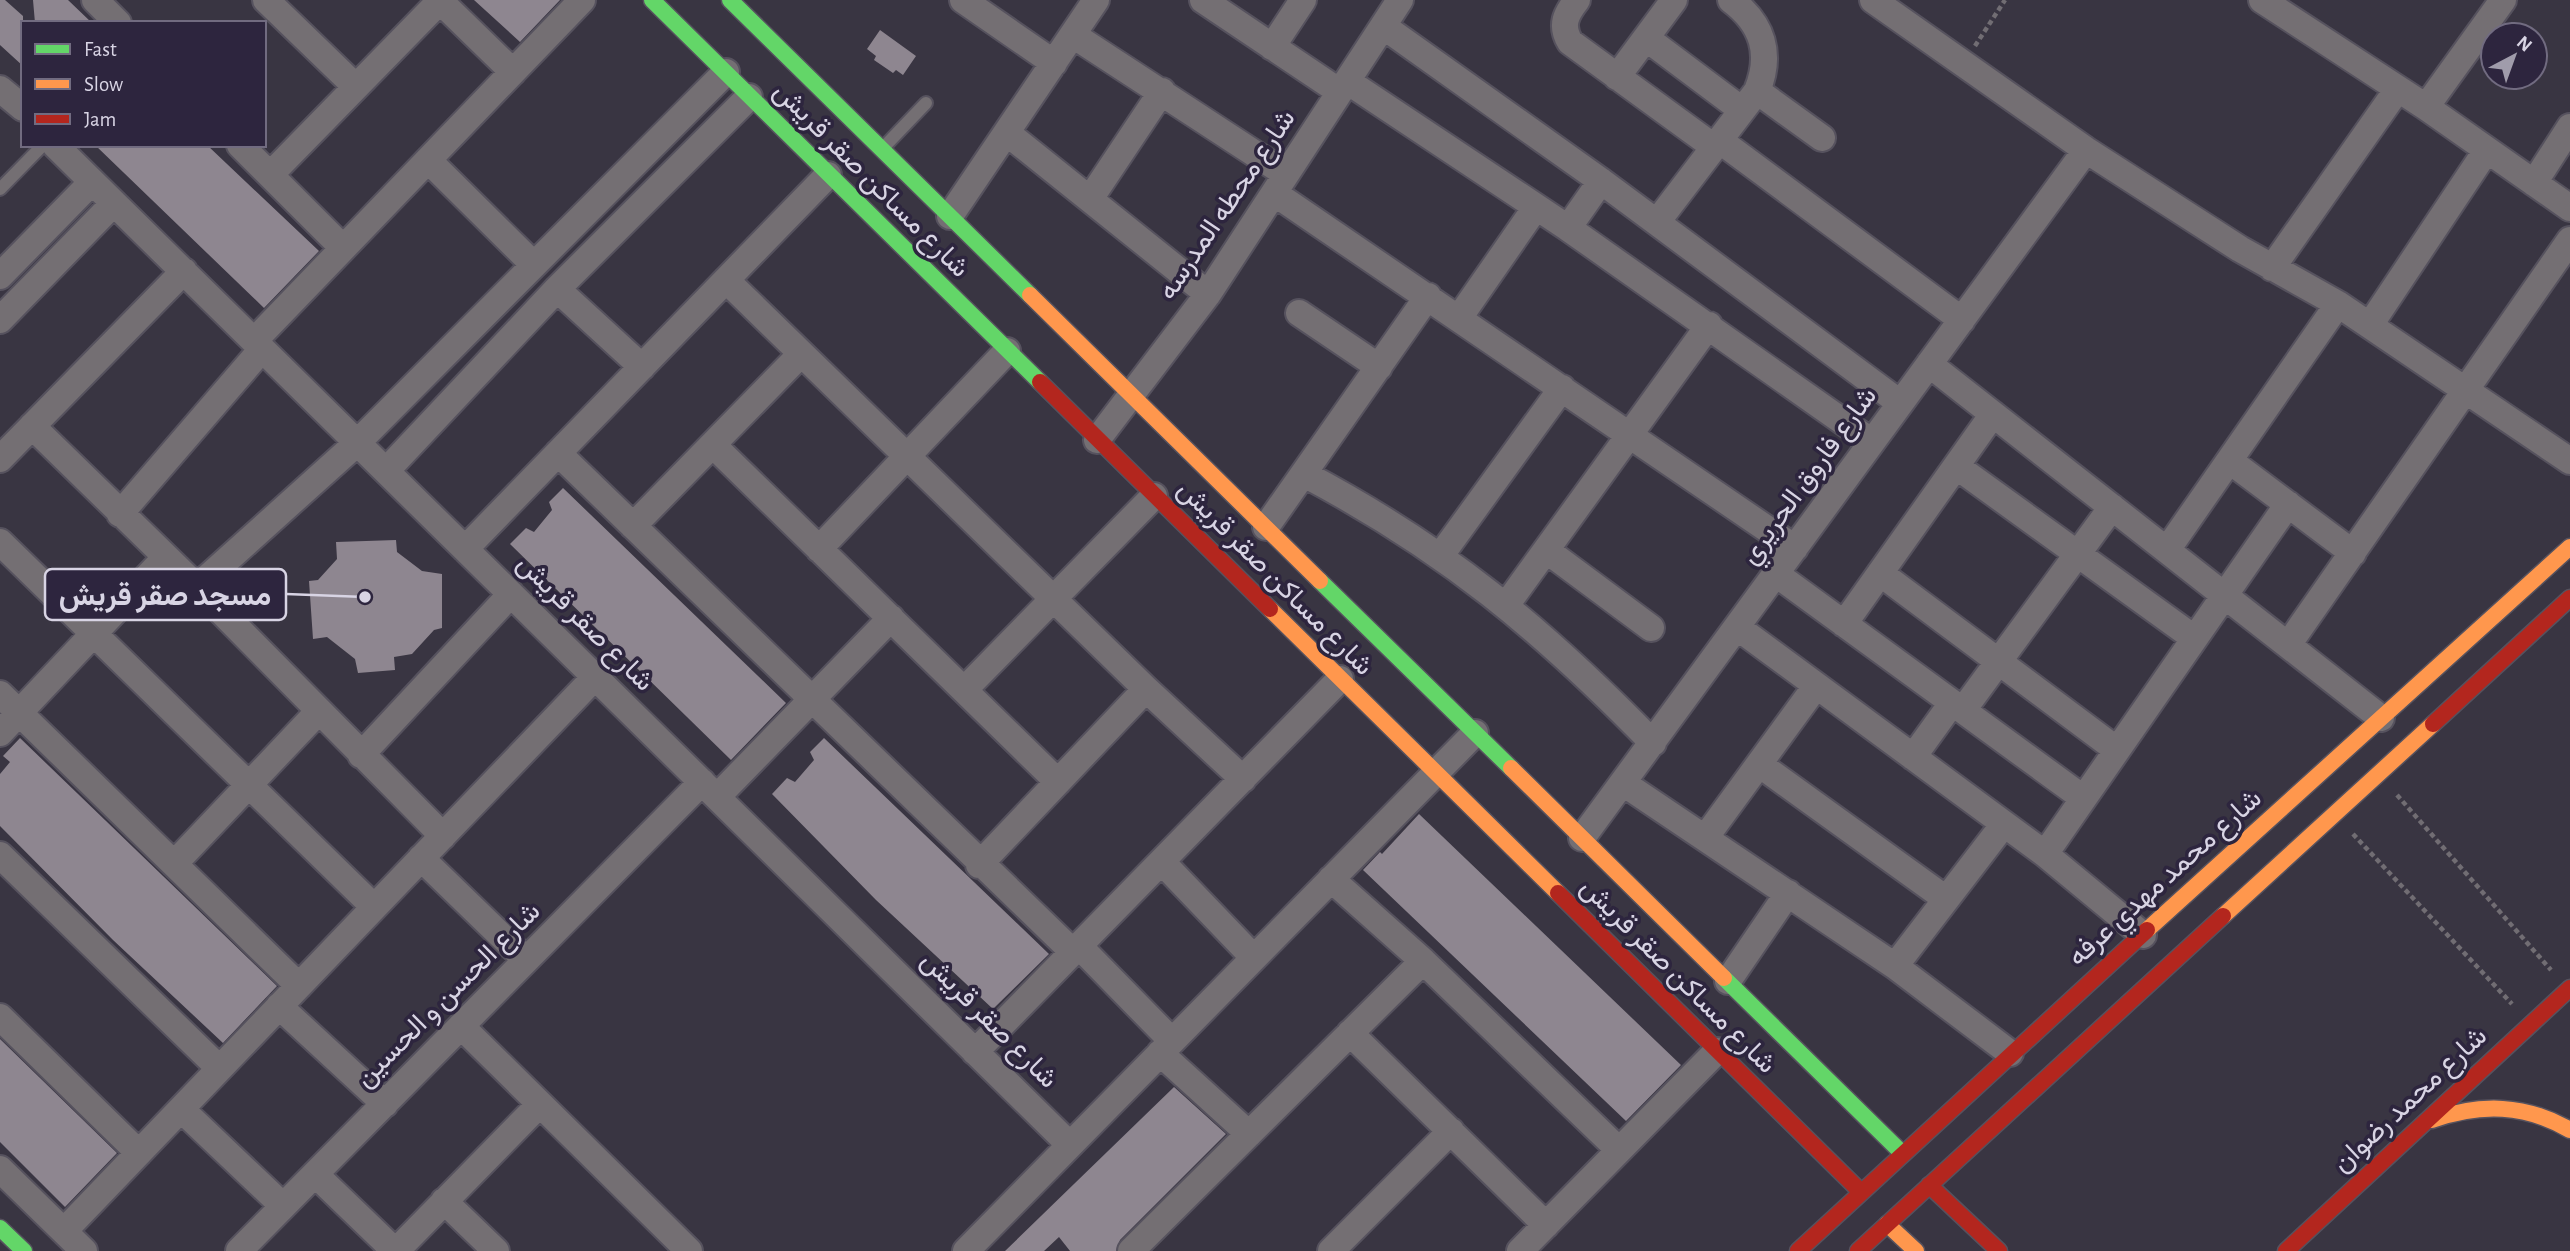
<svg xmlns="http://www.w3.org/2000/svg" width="2570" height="1251" font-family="'Alegreya Sans',Vazirmatn,sans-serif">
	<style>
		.building { fill: #8e8690 }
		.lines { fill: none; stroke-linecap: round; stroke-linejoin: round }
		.lane-casing { stroke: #56525e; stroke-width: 16 }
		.street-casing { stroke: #56525e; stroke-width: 30 }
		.fast-casing { stroke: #56525e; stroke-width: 19 }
		.slow-casing { stroke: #56525e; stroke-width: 19 }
		.jam-casing { stroke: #56525e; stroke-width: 19 }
		.path { stroke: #716d73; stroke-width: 4.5; stroke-dasharray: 5 3.5; stroke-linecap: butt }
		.lane { stroke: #746f73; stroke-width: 12 }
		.street { stroke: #746f73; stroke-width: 26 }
		.fast { stroke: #63d668; stroke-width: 16 }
		.slow { stroke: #ff974d; stroke-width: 16 }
		.jam { stroke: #b3261e; stroke-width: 16 }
		.labels { text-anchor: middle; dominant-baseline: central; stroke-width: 7; stroke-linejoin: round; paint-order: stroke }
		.street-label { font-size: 28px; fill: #d8d4e4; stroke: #2d253e }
		.leader { fill: none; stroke: #d8d4e4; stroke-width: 2.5 }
		.callout-dot { fill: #d8d4e4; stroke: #2d253e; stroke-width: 2.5 }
		.callout { fill: #2d253e; stroke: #d8d4e4; stroke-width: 2.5 }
		.callout-label { font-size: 30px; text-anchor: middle; font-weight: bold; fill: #d8d4e4 }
	</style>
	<rect width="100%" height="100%" fill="#393542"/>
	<path class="building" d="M 0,0 L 5,0 L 23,16 L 23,66 L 0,45 Z
		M 33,0 L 68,0 L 92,23 L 35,23 Z
		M 474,0 L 560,0 L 520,42 Z
		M 880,30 L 916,56 L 903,75 L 896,70 L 893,73 L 874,60 L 876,56 L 867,49 Z
		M 95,145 L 207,145 L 319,251 L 264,308 Z
		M 563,488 L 786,703 L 731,760 L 510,544 L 526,528 L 534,532 L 552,510 L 549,502 Z
		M 396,540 L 397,552 L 422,571 L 442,574 L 442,628 L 434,630 L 412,654 L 394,657 L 395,670 L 358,673 L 355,659 L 327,637 L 313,639 L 309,581 L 318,580 L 337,559 L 336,542 Z
		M 20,738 L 277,986 L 223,1043 L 113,940 L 0,826 L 0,774 L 10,762 L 3,756 Z
		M 824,738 L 1049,954 L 993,1009 L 876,900 L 772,794 L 787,778 L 795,782 L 814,760 L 810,752 Z
		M 1419,814 L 1681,1065 L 1626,1121 L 1363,870 L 1380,852 L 1382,854 Z
		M 0,1039 L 117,1153 L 65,1207 L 0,1142 Z
		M 1174,1087 L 1226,1134 L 1120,1240 L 1116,1251 L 1070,1251 L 1059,1237 L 1044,1251 L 1005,1251 Z"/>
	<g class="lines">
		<g class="lane-casing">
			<path id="lane" d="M 883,148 L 926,103
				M 0,189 L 43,145"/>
		</g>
		<g class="street-casing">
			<path id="street" d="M 95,0 L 118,23
				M 266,0 L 356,87
				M 439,0 L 513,72
				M 963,0 L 1054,63
				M 1203,0 L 1340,92
				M 1577,0 C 1566,14 1560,25 1570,42 L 1714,147
				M 1873,0 L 2086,150 L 2240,249 L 2338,304 L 2570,461
				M 2262,0 L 2426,107 L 2570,208
				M 1383,26 L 1601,181 L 1900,403
				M 1073,35 L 1286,174
				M 1646,38 L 1742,110
				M 1272,47 L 1303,0
				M 1617,77 L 1674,0
				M 1347,81 L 1568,228 L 1872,442
				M 0,89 L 23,108
				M 1757,91 L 1822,138
				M 2426,107 L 2503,0
				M 1007,133 L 1208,294
				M 1719,140 L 1962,320
				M 55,145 L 1070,1145
				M 240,145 L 343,248
				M 428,160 L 534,265
				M 270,175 L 440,1
				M 2534,183 L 2570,127
				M 1274,193 L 1795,548
				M 1090,199 L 1162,91
				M 950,216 L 1096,0
				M 1657,222 L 1757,91 C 1772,54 1763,24 1731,0
				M 1568,228 L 1601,181
				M 2272,268 L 2397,90
				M 0,276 L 92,182
				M 726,280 L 1146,689 L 1243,779
				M 557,289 L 642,367
				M 1299,313 L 1379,367
				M 1459,318 L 1536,207
				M 0,320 L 114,203
				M 2370,325 L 2486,151
				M 254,341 L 582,0
				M 1929,364 L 2381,718
				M 32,426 L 197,587 L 443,836
				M 1097,440 L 1208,294 L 1400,0
				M 713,445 L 1058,782
				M 558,453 L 1073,952
				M 0,459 L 184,271
				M 2230,461 L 2353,553
				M 1956,466 L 2194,638
				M 386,471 L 557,289 L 749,97
				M 1304,474 C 1446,549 1542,629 1653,743
				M 120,514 L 262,349
				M 633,526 L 801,354
				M 1266,527 L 1428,296
				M 0,542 L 374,907
				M 465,549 L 828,175
				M 819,549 L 1007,351
				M 1546,550 L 1651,628
				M 2167,550 L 2338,304
				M 1441,555 L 1562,388
				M 1880,573 L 2117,750
				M 1776,574 L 2083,798
				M 197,587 L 357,443 L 726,72
				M 1507,604 L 1709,325
				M 1844,624 L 1993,414
				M 1737,627 L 2045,854 L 2143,935
				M 2288,645 L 2570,240
				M 964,690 L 1154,496
				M 0,694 L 299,986
				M 1963,710 L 2112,507
				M 0,733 L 165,558
				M 361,755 L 511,594
				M 1913,757 L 1952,703
				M 1759,764 L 1946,899
				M 1623,783 L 1895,966 L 2010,1053
				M 717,797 L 891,618
				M 1582,838 L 2086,150
				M 1705,838 L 1816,686
				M 2045,854 L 2288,504
				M 0,855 L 219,1068
				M 421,858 L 526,960
				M 1162,862 L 1254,958
				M 174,864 L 318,712
				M 979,865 L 1146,689
				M 1331,879 L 1423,961 L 1619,1150
				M 1079,946 L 1172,1041
				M 1895,966 L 2004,824
				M 1728,981 L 1788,893
				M 279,1006 L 385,1104
				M 0,1017 L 139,1153
				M 461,1026 L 689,1251
				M 1350,1033 L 1546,1225
				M 975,1052 L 1340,679
				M 1160,1053 L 1249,1134
				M 181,1109 L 283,1206
				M 0,1169 L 84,1251
				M 315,1174 L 395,1251
				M 444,1201 L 496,1251
				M 64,1231 L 595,677
				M 239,1251 L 702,782
				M 396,1251 L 540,1104
				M 966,1251 L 1475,733
				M 1131,1251 L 1423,961
				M 1331,1251 L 1451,1131
				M 1520,1251 L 1717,1051"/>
		</g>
		<g class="fast-casing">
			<path id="fast" d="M 652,0 L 1040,382
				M 730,0 L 1030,295
				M 1320,581 L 1511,768
				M 1724,978 L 1903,1154
				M 0,1228 L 24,1251"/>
		</g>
		<g class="slow-casing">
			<path id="slow" d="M 1030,295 L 1320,581
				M 1270,609 L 1558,893
				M 1511,768 L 1724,978
				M 2223,916 L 2433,724
				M 2147,930 L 2570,547
				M 2432,1120 C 2481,1103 2525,1104 2570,1130
				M 1887,1224 L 1916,1251"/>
		</g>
		<g class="jam-casing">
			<path id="jam" d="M 1040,382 L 1270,609
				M 2433,724 L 2570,598
				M 1558,893 L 1861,1192
				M 1929,1185 L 1999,1251
				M 1798,1251 L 2147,930
				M 1858,1251 L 2223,916
				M 2286,1251 L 2570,988"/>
		</g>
		<path class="path" d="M 1975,46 L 2005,0
			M 2397,795 L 2551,970
			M 2353,834 L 2512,1004"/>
		<use href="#lane" class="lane"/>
		<use href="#street" class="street"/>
		<use href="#fast" class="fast"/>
		<use href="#slow" class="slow"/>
		<use href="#jam" class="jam"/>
	</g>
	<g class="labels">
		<g class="street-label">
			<text transform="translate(871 180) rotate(45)">شارع مساكن صقر قريش</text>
			<text transform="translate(1227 205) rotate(-56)">شارع محطه المدرسه</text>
			<text transform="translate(1809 476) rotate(-54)">شارع فاروق الحريري</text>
			<text transform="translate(1275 578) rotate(45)">شارع مساكن صقر قريش</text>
			<text transform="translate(585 623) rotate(45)">شارع صقر قريش</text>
			<text transform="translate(2165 878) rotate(-42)">شارع محمد مهدي عرفه</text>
			<text transform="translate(1678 976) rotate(45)">شارع مساكن صقر قريش</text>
			<text transform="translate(448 995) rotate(-45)">شارع الحسن و الحسين</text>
			<text transform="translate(989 1020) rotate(45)">شارع صقر قريش</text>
			<text transform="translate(2410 1100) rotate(-43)">شارع محمد رضوان</text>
		</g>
	</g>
	<path class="leader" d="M365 597L286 594"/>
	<circle class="callout-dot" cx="365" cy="597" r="7"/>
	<rect class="callout" x="45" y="569" width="241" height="51" rx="7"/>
	<g class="callout-label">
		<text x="165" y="605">مسجد صقر قريش</text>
	</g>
	<rect x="21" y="21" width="245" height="126" fill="#2d253e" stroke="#716b80" stroke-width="2"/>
	<rect x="35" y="44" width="35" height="10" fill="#63d668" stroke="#716b80" stroke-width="2"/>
	<text x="84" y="56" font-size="21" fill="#d8d4e4">Fast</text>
	<rect x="35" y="79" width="35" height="10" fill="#ff974d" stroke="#716b80" stroke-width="2"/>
	<text x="84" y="91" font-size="21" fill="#d8d4e4">Slow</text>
	<rect x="35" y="114" width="35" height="10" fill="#b3261e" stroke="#716b80" stroke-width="2"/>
	<text x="84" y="126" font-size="21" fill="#d8d4e4">Jam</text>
	<g transform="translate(2514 56) rotate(41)"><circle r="33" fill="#2d253e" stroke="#716b80" stroke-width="2"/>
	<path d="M0-5L12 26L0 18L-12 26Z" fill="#a09cab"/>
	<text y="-10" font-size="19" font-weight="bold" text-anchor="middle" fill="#d8d4e4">N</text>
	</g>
</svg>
